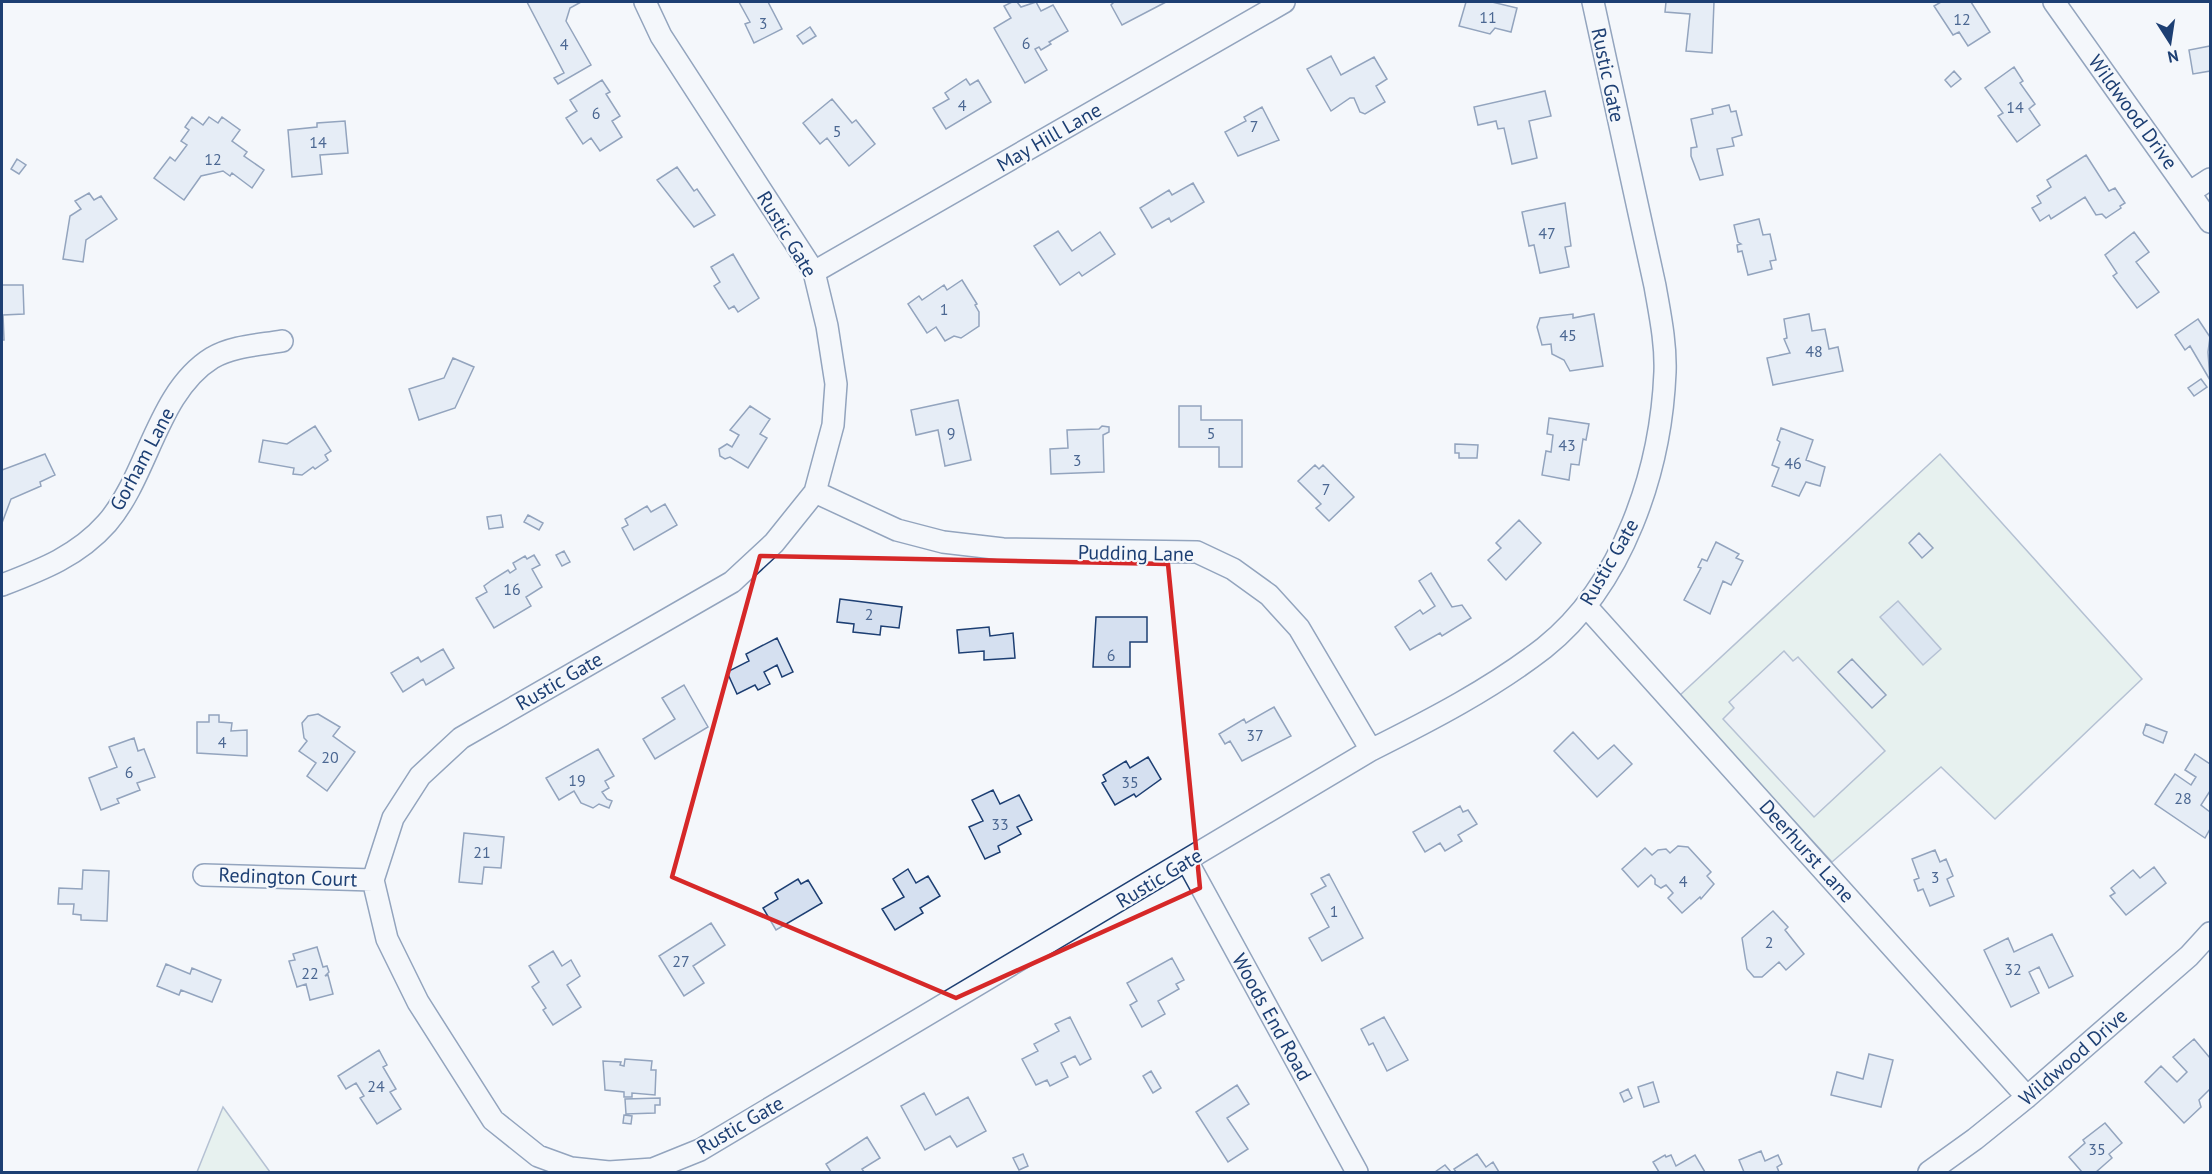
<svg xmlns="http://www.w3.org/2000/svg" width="2212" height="1174" font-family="'PT Sans',sans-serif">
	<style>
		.green { fill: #d7e8df; stroke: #687fa3; stroke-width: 1.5 }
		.parking { fill: #e3e8f0; stroke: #687fa3; stroke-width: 1.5 }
		.water { fill: #bed0e5; stroke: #687fa3; stroke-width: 1.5 }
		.building { fill: #d5e0f0; stroke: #1d3f73; stroke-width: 1.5 }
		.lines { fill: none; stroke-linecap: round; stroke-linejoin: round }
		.minor-casing { stroke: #1d3f73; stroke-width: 24 }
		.minor { stroke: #f4f7fb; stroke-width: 21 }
		.marked { fill: none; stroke: #d62828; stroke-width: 4.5; stroke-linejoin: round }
		.labels { text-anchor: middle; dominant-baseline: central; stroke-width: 4.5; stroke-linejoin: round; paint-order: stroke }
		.number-label { font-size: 16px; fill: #4b6792 }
		.street-label { font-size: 20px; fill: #1d3f73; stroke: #f4f7fb }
	</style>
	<rect width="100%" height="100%" fill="#f4f7fb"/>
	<path class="green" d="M 1940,454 L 2142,679 L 1995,819 L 1941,767 L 1832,862 L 1679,696 Z
		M 223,1107 L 270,1172 L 197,1172 Z"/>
	<path class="parking" d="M 1784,651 L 1793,661 L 1798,657 L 1885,751 L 1814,817 L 1723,719 L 1734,708 L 1729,702 Z"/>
	<path class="water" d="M 1898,601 L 1941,649 L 1923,665 L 1880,617 Z"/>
	<path class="building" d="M 527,2 L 581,2 L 570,8 L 566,21 L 591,65 L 558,84 L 554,78 L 564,73 Z
		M 739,2 L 768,2 L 782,29 L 754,43 L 745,24 L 750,22 Z
		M 1012,2 L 1017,2 L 1021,7 L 1036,2 L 1041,11 L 1053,5 L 1068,31 L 1049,42 L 1051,44 L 1041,50 L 1039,47 L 1035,49 L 1047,70 L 1025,83 L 994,28 L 1011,18 L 1004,6 Z
		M 1114,2 L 1166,2 L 1122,25 L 1111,5 Z
		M 1466,2 L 1492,2 L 1517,8 L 1511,32 L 1495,28 L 1490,34 L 1459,26 Z
		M 1666,2 L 1714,2 L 1712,53 L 1686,51 L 1690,14 L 1665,12 Z
		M 1941,2 L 1971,2 L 1990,32 L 1968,46 L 1959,32 L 1953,35 L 1934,6 Z
		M 810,27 L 816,36 L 803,44 L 797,36 Z
		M 2210,46 L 2210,71 L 2193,74 L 2189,50 Z
		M 1331,56 L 1341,75 L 1374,57 L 1387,79 L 1376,86 L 1385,102 L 1365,114 L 1360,112 L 1354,98 L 1350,98 L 1331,111 L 1307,69 Z
		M 2014,67 L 2023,81 L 2020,83 L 2035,104 L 2029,109 L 2040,125 L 2017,142 L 1998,116 L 2003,113 L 1985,88 Z
		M 1954,71 L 1961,79 L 1951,87 L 1945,80 Z
		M 966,79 L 970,85 L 978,80 L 991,102 L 946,129 L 933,108 L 949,99 L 945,93 Z
		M 602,80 L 610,92 L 606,94 L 620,116 L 612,121 L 622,137 L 600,151 L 591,138 L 583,144 L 566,118 L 577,111 L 570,100 Z
		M 1545,91 L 1551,116 L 1529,121 L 1537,158 L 1512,164 L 1504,128 L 1498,129 L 1496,121 L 1478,125 L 1474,107 Z
		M 832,99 L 852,123 L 856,120 L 875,144 L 849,166 L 827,138 L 820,144 L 803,123 Z
		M 1729,105 L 1731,112 L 1736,111 L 1742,135 L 1732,138 L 1734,146 L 1717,149 L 1723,175 L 1700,180 L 1691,156 L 1691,148 L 1697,147 L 1691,119 L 1713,114 L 1712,109 Z
		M 1262,107 L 1279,140 L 1238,156 L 1225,132 L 1246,121 L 1244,117 Z
		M 192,117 L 203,125 L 209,117 L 218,123 L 222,117 L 240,130 L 232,141 L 247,152 L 244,156 L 264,170 L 252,188 L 232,173 L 230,176 L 223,171 L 201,176 L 184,200 L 154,178 L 170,157 L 175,161 L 187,145 L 181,141 L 189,130 L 185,127 Z
		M 345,121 L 348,153 L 320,155 L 322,174 L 292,177 L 288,130 L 317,127 L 317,123 Z
		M 2086,155 L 2109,191 L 2115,188 L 2125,203 L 2120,206 L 2121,208 L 2106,218 L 2102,214 L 2096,215 L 2085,197 L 2051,219 L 2049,215 L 2040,221 L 2032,208 L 2041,203 L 2037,196 L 2051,187 L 2047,180 Z
		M 17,159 L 26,165 L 19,174 L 11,169 Z
		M 677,167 L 694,191 L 697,189 L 715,215 L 694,227 L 657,180 Z
		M 1193,183 L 1204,202 L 1171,222 L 1169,218 L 1152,228 L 1140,208 L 1169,190 L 1172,195 Z
		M 89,193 L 94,200 L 101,196 L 117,219 L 86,240 L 83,262 L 63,259 L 70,216 L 81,209 L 75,201 Z
		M 1565,203 L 1571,246 L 1565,247 L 1569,267 L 1540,273 L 1534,245 L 1529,246 L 1522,212 Z
		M 1759,219 L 1763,235 L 1770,234 L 1776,260 L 1770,261 L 1772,269 L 1748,275 L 1742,251 L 1738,252 L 1737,245 L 1741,244 L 1738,242 L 1734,225 Z
		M 1058,231 L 1072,251 L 1100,232 L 1115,254 L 1082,276 L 1079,272 L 1060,285 L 1034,246 Z
		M 2134,232 L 2149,252 L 2136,262 L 2159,292 L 2137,308 L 2113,276 L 2117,273 L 2105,255 Z
		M 733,254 L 759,298 L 738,312 L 734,306 L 729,309 L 714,286 L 720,282 L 711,267 Z
		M 962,280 L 977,304 L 975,305 L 979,312 L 979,326 L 961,338 L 954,336 L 945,341 L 936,327 L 927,333 L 908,304 L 919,296 L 922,300 L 944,285 L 947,290 Z
		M 2,285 L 23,285 L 24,314 L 3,315 L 4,340 L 2,340 Z
		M 1573,314 L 1573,318 L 1594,314 L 1603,366 L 1570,371 L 1564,360 L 1552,354 L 1551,344 L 1542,345 L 1537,327 L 1540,318 Z
		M 1809,314 L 1812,331 L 1825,329 L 1829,349 L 1838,347 L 1843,371 L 1773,385 L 1767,358 L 1790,353 L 1784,339 L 1787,338 L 1784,319 Z
		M 2198,319 L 2210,337 L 2208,352 L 2210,380 L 2190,346 L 2185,350 L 2175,335 Z
		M 453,358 L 474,367 L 455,408 L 419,420 L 409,389 L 444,378 Z
		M 2201,379 L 2207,387 L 2194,396 L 2188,388 Z
		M 958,400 L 971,460 L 945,466 L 938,430 L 916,435 L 911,410 Z
		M 750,406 L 770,419 L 760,434 L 767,438 L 748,468 L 730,457 L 725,459 L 720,456 L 719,449 L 727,444 L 732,447 L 739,435 L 730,430 Z
		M 1179,406 L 1201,406 L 1201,420 L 1242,420 L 1242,467 L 1219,467 L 1219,447 L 1179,447 Z
		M 1549,418 L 1589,424 L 1586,440 L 1583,439 L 1579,465 L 1571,464 L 1569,480 L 1542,475 L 1546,451 L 1551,452 L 1553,435 L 1547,434 Z
		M 315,426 L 331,451 L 325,455 L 328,460 L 315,469 L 313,467 L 302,475 L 293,474 L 294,468 L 259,462 L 263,440 L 287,444 Z
		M 1102,426 L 1109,427 L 1109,432 L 1103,435 L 1104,472 L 1051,474 L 1050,449 L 1068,448 L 1067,430 L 1099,429 Z
		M 1781,428 L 1813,440 L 1806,460 L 1825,467 L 1820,486 L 1806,482 L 1799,496 L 1772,486 L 1779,468 L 1772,465 L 1780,442 L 1777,440 Z
		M 1455,444 L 1478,445 L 1477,458 L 1459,458 L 1459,453 L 1455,453 Z
		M 45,454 L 55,475 L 40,482 L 41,486 L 11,499 L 2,523 L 2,470 Z
		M 1315,465 L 1319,469 L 1323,465 L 1354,497 L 1329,521 L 1316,508 L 1321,504 L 1298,481 Z
		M 665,504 L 677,525 L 634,550 L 622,528 L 628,525 L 625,519 L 647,506 L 651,512 Z
		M 501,515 L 503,527 L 489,529 L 487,517 Z
		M 528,515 L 543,523 L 539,530 L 524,522 Z
		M 1519,520 L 1541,543 L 1506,580 L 1488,560 L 1501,548 L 1496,543 Z
		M 1919,533 L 1933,548 L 1922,558 L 1909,543 Z
		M 1716,542 L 1739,554 L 1736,558 L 1743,561 L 1731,585 L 1723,581 L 1710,614 L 1684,600 L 1701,568 L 1698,567 L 1702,559 L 1707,561 Z
		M 564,551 L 570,562 L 562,566 L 556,555 Z
		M 534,555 L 540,565 L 532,569 L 542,587 L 526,597 L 531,606 L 494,628 L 476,598 L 487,592 L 484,586 L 492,580 L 508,570 L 510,573 L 516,569 L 513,563 L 525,556 L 527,559 Z
		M 1431,573 L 1452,607 L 1462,605 L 1471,618 L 1442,636 L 1440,633 L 1410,650 L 1395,627 L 1420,610 L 1423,614 L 1435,606 L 1419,581 Z
		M 840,599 L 902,607 L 899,628 L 881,626 L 880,635 L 853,632 L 854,624 L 837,622 Z
		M 1096,617 L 1147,617 L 1147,642 L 1130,642 L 1130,667 L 1093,667 Z
		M 989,627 L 990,636 L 1013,633 L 1015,658 L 984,660 L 984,651 L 959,653 L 957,630 Z
		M 777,638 L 793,672 L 782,677 L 777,665 L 764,672 L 770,684 L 758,690 L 755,685 L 737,694 L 727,672 L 749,661 L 746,654 Z
		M 443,649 L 454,668 L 426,685 L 423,679 L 403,692 L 391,673 L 418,657 L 421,662 Z
		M 1852,659 L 1886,695 L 1872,708 L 1838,672 Z
		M 684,685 L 708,727 L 655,759 L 643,739 L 675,719 L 662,698 Z
		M 1274,707 L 1291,736 L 1242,761 L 1230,741 L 1225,744 L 1219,734 L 1244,719 L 1246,723 Z
		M 318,714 L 340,727 L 333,736 L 355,752 L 327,791 L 307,776 L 316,763 L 299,751 L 307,741 L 304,738 L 302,723 L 308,716 Z
		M 209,715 L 219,715 L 219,722 L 232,723 L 231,731 L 247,730 L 247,756 L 197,753 L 197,722 L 209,722 Z
		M 2146,724 L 2167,732 L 2163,743 L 2144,735 L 2143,733 Z
		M 1573,732 L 1598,759 L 1614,745 L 1632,764 L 1597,797 L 1554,751 Z
		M 134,738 L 138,751 L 144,749 L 155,777 L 137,783 L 140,790 L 117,799 L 119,803 L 101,810 L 89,778 L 117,767 L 109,747 Z
		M 598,749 L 614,776 L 605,781 L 609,788 L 602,792 L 607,799 L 612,801 L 609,808 L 599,804 L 593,808 L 581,803 L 574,791 L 559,800 L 546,778 Z
		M 2195,754 L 2210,764 L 2210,791 L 2201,805 L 2210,812 L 2210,829 L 2205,838 L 2155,804 L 2175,774 L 2191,785 L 2196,777 L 2185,770 Z
		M 1148,757 L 1161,779 L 1136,797 L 1134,794 L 1115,805 L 1102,783 L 1106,781 L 1103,775 L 1126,761 L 1130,768 Z
		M 993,790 L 1000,804 L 1019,795 L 1032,820 L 1017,827 L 1021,834 L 998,846 L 1000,852 L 985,859 L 969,827 L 983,821 L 972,800 Z
		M 1460,806 L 1463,812 L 1468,810 L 1477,824 L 1458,835 L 1462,841 L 1445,851 L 1440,843 L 1425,852 L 1413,832 Z
		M 464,833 L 504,837 L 501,868 L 484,867 L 482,884 L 459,882 Z
		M 1678,846 L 1688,847 L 1711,872 L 1707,876 L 1714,884 L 1701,899 L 1700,897 L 1682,913 L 1668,898 L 1673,893 L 1666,885 L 1661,888 L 1655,884 L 1655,879 L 1651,875 L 1638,887 L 1622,869 L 1645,848 L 1652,855 L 1658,850 L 1666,849 L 1670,853 Z
		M 1935,850 L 1940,862 L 1946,859 L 1953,876 L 1947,879 L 1954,896 L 1930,906 L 1923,889 L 1918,891 L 1914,880 L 1919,878 L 1912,859 Z
		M 2154,867 L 2166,883 L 2126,915 L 2110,896 L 2115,893 L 2111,888 L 2133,870 L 2140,878 Z
		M 908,869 L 916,883 L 928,876 L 940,896 L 920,908 L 923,913 L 895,930 L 882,909 L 904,897 L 893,879 Z
		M 83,870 L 109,871 L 107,921 L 81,920 L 81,915 L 73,914 L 74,904 L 58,904 L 59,888 L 82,889 Z
		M 1329,874 L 1363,938 L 1322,961 L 1309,938 L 1329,927 L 1311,894 L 1326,886 L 1321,878 Z
		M 798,879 L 801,884 L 808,880 L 822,903 L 776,930 L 763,908 L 778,899 L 775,893 Z
		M 1773,911 L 1788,927 L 1785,930 L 1804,954 L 1786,970 L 1779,962 L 1762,977 L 1754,977 L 1747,969 L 1742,938 Z
		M 711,923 L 725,945 L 693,966 L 704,983 L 684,996 L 659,956 Z
		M 2052,934 L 2073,976 L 2049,988 L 2039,967 L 2029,972 L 2039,993 L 2011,1007 L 1984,950 L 2008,938 L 2014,952 Z
		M 317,947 L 323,967 L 327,966 L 329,972 L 325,976 L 328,975 L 333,994 L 310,1000 L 306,984 L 297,987 L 289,961 L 295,960 L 293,954 Z
		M 553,951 L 562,966 L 571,960 L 580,976 L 567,985 L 581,1007 L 553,1025 L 543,1010 L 546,1008 L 532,987 L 539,982 L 529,966 Z
		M 1172,958 L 1184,980 L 1176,984 L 1179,989 L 1158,1001 L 1165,1014 L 1142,1027 L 1130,1005 L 1137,1001 L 1127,983 Z
		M 166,964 L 190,974 L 192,968 L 221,980 L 212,1002 L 181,990 L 179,995 L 157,986 Z
		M 1070,1017 L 1091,1059 L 1080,1065 L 1075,1056 L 1061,1063 L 1068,1077 L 1050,1086 L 1047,1080 L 1036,1085 L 1022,1059 L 1038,1051 L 1034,1044 L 1059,1031 L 1055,1024 Z
		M 1384,1017 L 1408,1060 L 1387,1071 L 1373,1043 L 1369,1045 L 1361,1029 Z
		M 2194,1039 L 2210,1058 L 2210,1089 L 2199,1100 L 2201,1107 L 2184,1123 L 2145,1082 L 2161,1066 L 2177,1082 L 2187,1072 L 2173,1057 Z
		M 379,1050 L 387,1065 L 383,1067 L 396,1089 L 390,1092 L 401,1109 L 377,1124 L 360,1098 L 364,1096 L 356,1083 L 346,1089 L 338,1076 Z
		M 1869,1054 L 1893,1060 L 1881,1107 L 1831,1095 L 1837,1072 L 1863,1079 Z
		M 625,1059 L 652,1061 L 651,1070 L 656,1070 L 655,1095 L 632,1093 L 632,1097 L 624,1097 L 624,1092 L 605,1090 L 603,1061 L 621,1062 L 620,1065 L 624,1066 Z
		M 1151,1071 L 1161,1088 L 1153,1093 L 1143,1076 Z
		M 1653,1082 L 1659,1102 L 1644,1107 L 1638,1087 Z
		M 1237,1085 L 1249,1104 L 1227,1118 L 1248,1149 L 1228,1162 L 1196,1112 Z
		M 1628,1089 L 1632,1098 L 1624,1102 L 1620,1093 Z
		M 924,1093 L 936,1115 L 968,1097 L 986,1131 L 957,1147 L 950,1136 L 925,1150 L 901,1106 Z
		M 660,1098 L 660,1105 L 655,1105 L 655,1113 L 626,1114 L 625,1099 Z
		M 624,1115 L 632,1116 L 631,1124 L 623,1123 Z
		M 2105,1123 L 2122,1143 L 2109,1154 L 2112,1158 L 2096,1172 L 2082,1172 L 2069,1157 L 2085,1143 L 2083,1140 Z
		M 867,1137 L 880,1158 L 862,1169 L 864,1172 L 831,1172 L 826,1164 Z
		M 1761,1151 L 1765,1161 L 1778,1155 L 1782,1164 L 1777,1167 L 1779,1172 L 1744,1172 L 1739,1160 Z
		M 1023,1154 L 1028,1166 L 1019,1170 L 1013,1158 Z
		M 1477,1154 L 1486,1167 L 1493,1162 L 1499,1172 L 1456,1172 L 1454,1169 Z
		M 1665,1155 L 1666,1157 L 1671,1155 L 1676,1166 L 1695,1155 L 1705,1172 L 1659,1172 L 1653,1162 Z
		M 1445,1165 L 1451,1172 L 1435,1172 Z"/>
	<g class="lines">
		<g class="minor-casing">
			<path id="minor" d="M 645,2 L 661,36 L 814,272 L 827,326 L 836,384 L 833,425 L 815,492 L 774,543 L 732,582 L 461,738 L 420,776 L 393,818 L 373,880 L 387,939 L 418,1002 L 493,1120 L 538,1156 L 571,1168 L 609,1172 L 653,1169 L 700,1150 L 1371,750 C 1431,720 1491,689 1544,648 C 1623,585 1661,471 1665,372 C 1666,343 1660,315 1655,286 L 1593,2
				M 2054,2 L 2210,222
				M 2190,192 L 2210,179
				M 814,272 L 1284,2
				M 815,492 L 897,530 L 943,542 L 1003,549 L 1197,552 L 1233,569 L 1269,595 L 1299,628 L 1371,750
				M 2,585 C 41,570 78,556 107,523 C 148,476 157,392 212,358 C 232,346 259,345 282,341
				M 1586,606 L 2027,1097
				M 1187,861 L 1357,1172
				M 204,875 L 373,880
				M 1929,1172 L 1975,1139 L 2027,1097 L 2189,956 L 2210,933"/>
		</g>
		<use href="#minor" class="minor"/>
	</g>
	<path d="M0 0H2212V1174H0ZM 760,556 L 1168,564 L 1200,888 L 956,998 L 672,877 Z" fill="#f4f7fb" fill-opacity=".55" fill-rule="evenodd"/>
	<path class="marked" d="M 760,556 L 1168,564 L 1200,888 L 956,998 L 672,877 Z"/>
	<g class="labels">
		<g class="number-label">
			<text x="1488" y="17">11</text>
			<text x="1962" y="19">12</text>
			<text x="763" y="23">3</text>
			<text x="1026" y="43">6</text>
			<text x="564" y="44">4</text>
			<text x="962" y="105">4</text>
			<text x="2015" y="107">14</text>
			<text x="596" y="113">6</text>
			<text x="1254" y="126">7</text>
			<text x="837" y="131">5</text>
			<text x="318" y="142">14</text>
			<text x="213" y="159">12</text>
			<text x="1547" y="233">47</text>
			<text x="944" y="309">1</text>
			<text x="1568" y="335">45</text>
			<text x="1814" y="351">48</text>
			<text x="951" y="433">9</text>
			<text x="1211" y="433">5</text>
			<text x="1567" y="445">43</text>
			<text x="1077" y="460">3</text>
			<text x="1793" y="463">46</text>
			<text x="1326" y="489">7</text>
			<text x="512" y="589">16</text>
			<text x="869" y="614">2</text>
			<text x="1111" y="655">6</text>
			<text x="1255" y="735">37</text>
			<text x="222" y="742">4</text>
			<text x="330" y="757">20</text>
			<text x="129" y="772">6</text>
			<text x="577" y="780">19</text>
			<text x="1130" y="782">35</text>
			<text x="2183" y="798">28</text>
			<text x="1000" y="824">33</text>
			<text x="482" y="852">21</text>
			<text x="1935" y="877">3</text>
			<text x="1683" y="881">4</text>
			<text x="1334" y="911">1</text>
			<text x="1769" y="942">2</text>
			<text x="681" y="961">27</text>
			<text x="2013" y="969">32</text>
			<text x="310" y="973">22</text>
			<text x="376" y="1086">24</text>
			<text x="2097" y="1149">35</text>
		</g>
		<g class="street-label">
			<text transform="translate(1608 75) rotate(78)">Rustic Gate</text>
			<text transform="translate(2133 112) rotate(54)">Wildwood Drive</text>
			<text transform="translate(1049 137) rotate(-30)">May Hill Lane</text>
			<text transform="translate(787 234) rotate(59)">Rustic Gate</text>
			<text transform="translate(142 459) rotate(-62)">Gorham Lane</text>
			<text transform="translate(1136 553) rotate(1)">Pudding Lane</text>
			<text transform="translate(1609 562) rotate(-60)">Rustic Gate</text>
			<text transform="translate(559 681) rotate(-30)">Rustic Gate</text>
			<text transform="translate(1807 851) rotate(48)">Deerhurst Lane</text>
			<text transform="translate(288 877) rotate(2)">Redington Court</text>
			<text transform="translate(1159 878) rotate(-31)">Rustic Gate</text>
			<text transform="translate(1272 1017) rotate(61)">Woods End Road</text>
			<text transform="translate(2073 1057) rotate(-41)">Wildwood Drive</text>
			<text transform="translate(740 1125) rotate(-30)">Rustic Gate</text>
		</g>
	</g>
	<rect width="2212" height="1174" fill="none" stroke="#1d3f73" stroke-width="6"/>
	<g transform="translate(2170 42) rotate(168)" stroke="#f4f7fb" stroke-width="4.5" paint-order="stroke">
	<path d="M0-4.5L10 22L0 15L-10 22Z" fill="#1d3f73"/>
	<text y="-9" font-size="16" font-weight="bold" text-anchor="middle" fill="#1d3f73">N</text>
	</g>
</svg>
